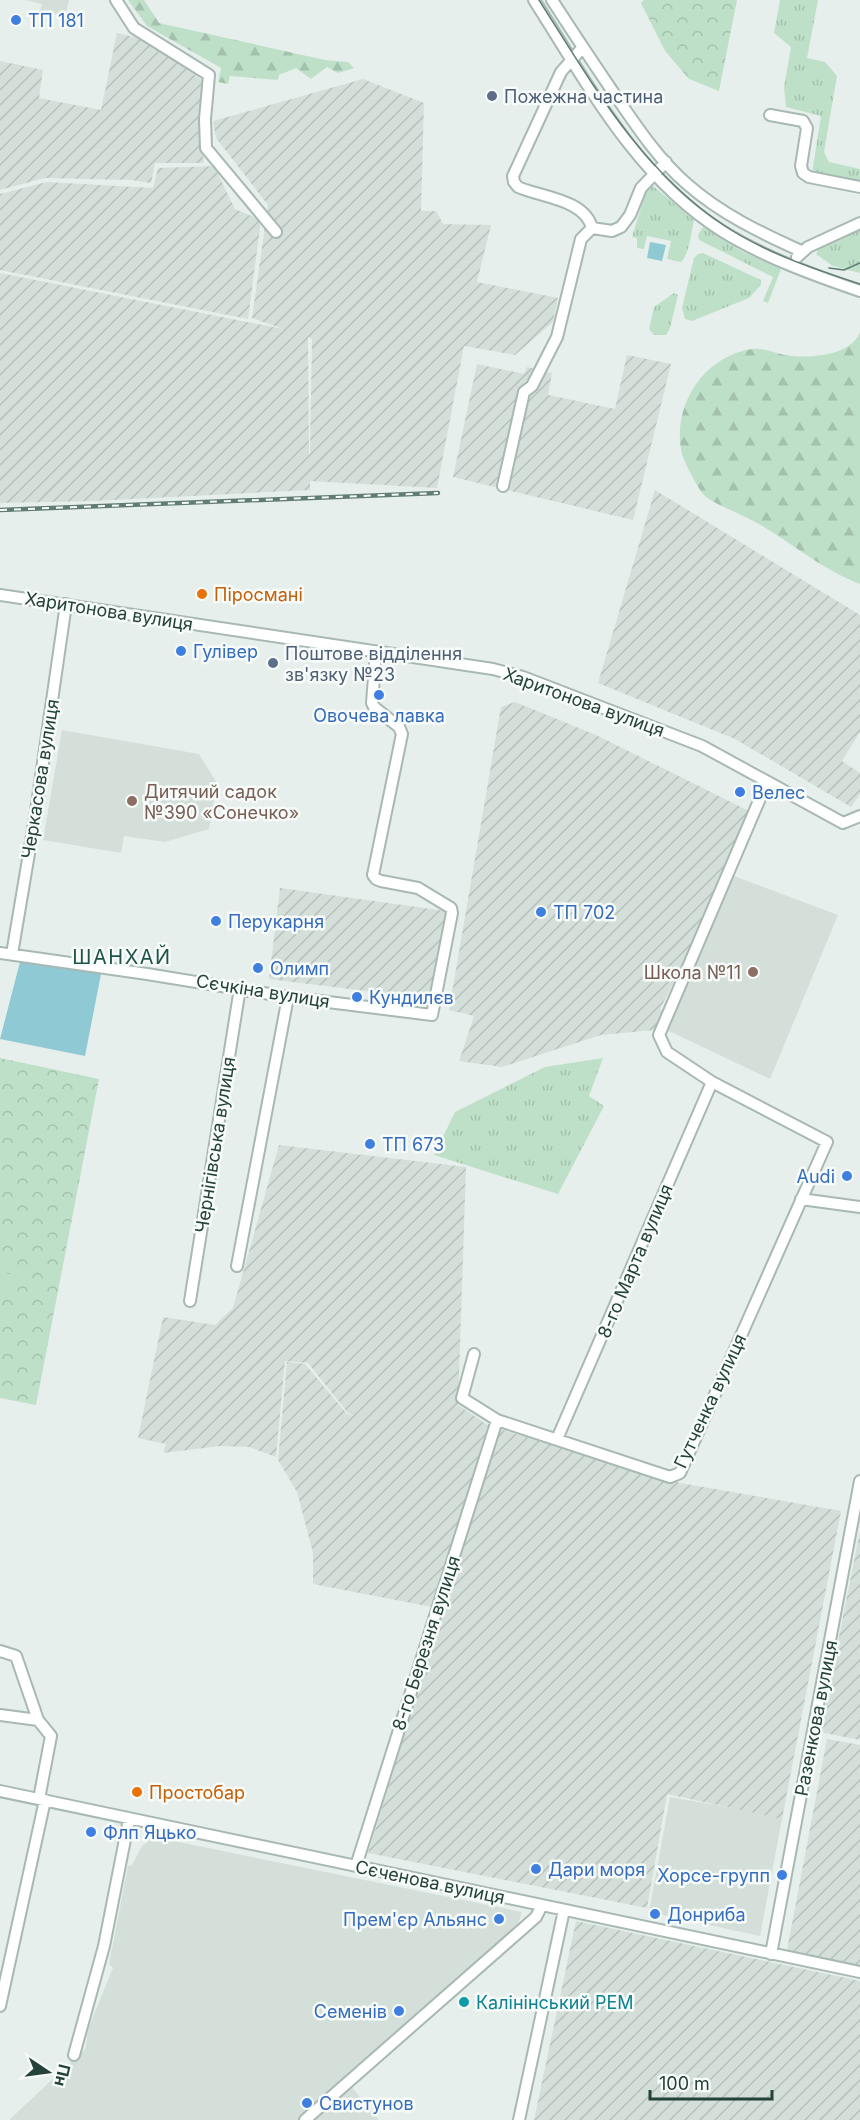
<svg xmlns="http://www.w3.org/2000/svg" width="860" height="2120" font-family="Inter,sans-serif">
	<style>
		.built { fill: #d4dfda }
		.industrial { fill: url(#industrial-furrows); fill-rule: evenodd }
		.grass { fill: url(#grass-tufts) }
		.forest { fill: url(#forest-firs) }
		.park { fill: url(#park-crowns) }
		.pitch { fill: #bfe0c8 }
		.water { fill: #8ec9d4 }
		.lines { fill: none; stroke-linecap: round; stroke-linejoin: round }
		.minor-casing { stroke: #a8b8b2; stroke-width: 14 }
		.minor { stroke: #fff; stroke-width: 10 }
		.tram { stroke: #5f7d75; stroke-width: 1.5 }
		.rail-casing { stroke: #5f7d75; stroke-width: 4.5 }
		.rail { stroke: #f7fbf9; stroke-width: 2; stroke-dasharray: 7; stroke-linecap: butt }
		.shop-dot { fill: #3f7fe0; stroke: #f7fbf9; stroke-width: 2 }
		.service-dot { fill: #5c6f8a; stroke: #f7fbf9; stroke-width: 2 }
		.food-dot { fill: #e8710a; stroke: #f7fbf9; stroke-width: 2 }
		.education-dot { fill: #8d6e63; stroke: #f7fbf9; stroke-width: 2 }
		.culture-dot { fill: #0f9aa8; stroke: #f7fbf9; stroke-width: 2 }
		.labels { text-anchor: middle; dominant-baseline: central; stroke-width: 5; stroke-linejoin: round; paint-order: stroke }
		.shop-label { font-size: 18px; fill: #366cbe; stroke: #f7fbf9; text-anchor: start }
		.service-label { font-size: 18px; fill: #4e5e75; stroke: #f7fbf9; text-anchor: start }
		.food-label { font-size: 18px; fill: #c56008; stroke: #f7fbf9; text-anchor: start }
		.street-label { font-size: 18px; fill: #24423a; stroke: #f7fbf9 }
		.education-label { font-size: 18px; fill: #785e54; stroke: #f7fbf9; text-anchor: start }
		.culture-label { font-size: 18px; fill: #0d838f; stroke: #f7fbf9; text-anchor: start }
		.neighbourhood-label { font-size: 20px; letter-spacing: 1.5px; fill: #1f5548; stroke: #f7fbf9 }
	</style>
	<defs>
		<pattern id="industrial-furrows" width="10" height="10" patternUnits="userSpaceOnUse" patternTransform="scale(1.5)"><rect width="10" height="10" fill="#d4dfda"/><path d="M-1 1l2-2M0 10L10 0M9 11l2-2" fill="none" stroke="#b6c1bc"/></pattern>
		<pattern id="grass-tufts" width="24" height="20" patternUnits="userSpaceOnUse" patternTransform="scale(1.5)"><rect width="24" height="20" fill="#bfe0c8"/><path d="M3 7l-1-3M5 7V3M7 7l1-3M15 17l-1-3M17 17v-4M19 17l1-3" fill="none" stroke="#a4c1ad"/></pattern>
		<pattern id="forest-firs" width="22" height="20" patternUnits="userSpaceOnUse" patternTransform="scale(1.5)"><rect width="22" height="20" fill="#bfe0c8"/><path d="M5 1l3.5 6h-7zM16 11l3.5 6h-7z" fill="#a4c1ad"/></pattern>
		<pattern id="park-crowns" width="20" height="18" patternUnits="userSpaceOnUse" patternTransform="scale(1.5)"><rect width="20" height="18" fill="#bfe0c8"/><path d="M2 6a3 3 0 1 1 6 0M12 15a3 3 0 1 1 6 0" fill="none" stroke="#a4c1ad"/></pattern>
	</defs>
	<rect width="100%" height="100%" fill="#e6efeb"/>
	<path class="built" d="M 25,0 L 69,0 L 65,16 L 40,11 L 42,4 Z
		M 62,730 L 199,754 L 217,783 L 209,829 L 165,842 L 124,836 L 121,853 L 43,840 Z
		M 734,876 L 838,915 L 770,1079 L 667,1030 Z
		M 670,1797 L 744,1810 L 782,1819 L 760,1936 L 649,1912 Z
		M 154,1837 L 522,1912 L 517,1927 L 345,2079 L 379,2120 L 9,2120 L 86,2048 L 88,2029 L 113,1968 L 109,1964 L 128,1866 L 132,1865 L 142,1846 Z"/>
	<path class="industrial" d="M 117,33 L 147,40 L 202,80 L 198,120 L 204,163 L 155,163 L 151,183 L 131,180 L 45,178 L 0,190 L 0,61 L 43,70 L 39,98 L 101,110 Z
		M 363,79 L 424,103 L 421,211 L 436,211 L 443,224 L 491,225 L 477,282 L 558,298 L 553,322 L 515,355 L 464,346 L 437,488 L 310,481 L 310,490 L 93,501 L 0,503 L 0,273 L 283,329 L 252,318 L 268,205 L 216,138 L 213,121 ZM 308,337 L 312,339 L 310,454 L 309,454 Z
		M 214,166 L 235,209 L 261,220 L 248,319 L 0,270 L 0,194 L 47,182 L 153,188 L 158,168 Z
		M 627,355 L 671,364 L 633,520 L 453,477 L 477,364 L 524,374 L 527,367 L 552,373 L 548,395 L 615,409 Z
		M 655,490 L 860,615 L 860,732 L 842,761 L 860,773 L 860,794 L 851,807 L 735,739 L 598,683 Z
		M 515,702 L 596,735 L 749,811 L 691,948 L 660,1009 L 664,1011 L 655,1030 L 601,1035 L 502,1067 L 459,1061 L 474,1016 L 449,1010 L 501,707 Z
		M 280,888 L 453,912 L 438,1000 L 269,979 Z
		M 279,1145 L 466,1167 L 458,1405 L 489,1426 L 432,1607 L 313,1584 L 313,1553 L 297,1492 L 278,1460 L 287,1362 L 305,1364 L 347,1414 L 354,1416 L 348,1413 L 308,1363 L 285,1361 L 276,1457 L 249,1447 L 220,1446 L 163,1453 L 166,1444 L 138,1438 L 163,1317 L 215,1325 L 233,1308 Z
		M 499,1429 L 680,1483 L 841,1511 L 782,1819 L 667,1794 L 647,1908 L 368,1853 Z
		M 860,1531 L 860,1740 L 820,1732 Z
		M 827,1739 L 860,1745 L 860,1965 L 787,1950 Z
		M 576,1921 L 860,1981 L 860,2120 L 534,2120 Z"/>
	<path class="grass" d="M 780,0 L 818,0 L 807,58 L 825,62 L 837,76 L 824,152 L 829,162 L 860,169 L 860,185 L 812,173 L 821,116 L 786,107 L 784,88 L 791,47 L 774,33 Z
		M 652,185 L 694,220 C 691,233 690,252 681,262 L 667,259 L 671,241 L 647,236 L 644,249 L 637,248 L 637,238 L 632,237 L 646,191 Z
		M 703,227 L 738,249 L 781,269 L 768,303 L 763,301 L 773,277 L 699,240 L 698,235 Z
		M 860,230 L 860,273 L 833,266 L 816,254 L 819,248 Z
		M 703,253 L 761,280 L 761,285 L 749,298 L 692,321 L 685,319 L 682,308 L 694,258 L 698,254 Z
		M 674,293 L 678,295 L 670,328 L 666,335 L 654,335 L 649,329 L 654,307 Z
		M 603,1058 L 589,1096 L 604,1106 L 558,1194 L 434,1155 L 455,1112 L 545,1067 Z"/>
	<path class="forest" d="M 128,0 L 144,0 L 159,23 L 325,60 L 348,62 L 354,68 L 338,73 L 327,67 L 311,79 L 296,68 L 279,75 L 278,80 L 230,76 L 228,84 L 218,82 L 221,68 L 147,26 Z
		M 860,332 L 860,584 C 825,571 791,543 759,524 C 742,514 722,508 706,497 C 700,493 684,462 682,454 C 671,407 703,356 752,349 C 764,347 779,355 792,356 C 814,358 851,355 860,332 Z"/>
	<path class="park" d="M 644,0 L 737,0 L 719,91 L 689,79 L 665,51 L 641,3 Z
		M 0,1058 L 99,1079 L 36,1405 L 0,1398 Z"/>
	<path class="pitch" d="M 0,1272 L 19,1276 L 15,1297 L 0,1295 Z"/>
	<path class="water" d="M 650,242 L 666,245 L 662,261 L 647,258 Z
		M 20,962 L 101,974 L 85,1056 L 0,1039 Z"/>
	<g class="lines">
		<g class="minor-casing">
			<path id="minor" d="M 116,0 L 134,28 L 209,75 L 205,119 L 206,148 L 276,232
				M 534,0 C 587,83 636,177 722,231 C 764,257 813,275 860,291
				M 552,0 C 572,31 592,61 613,92 C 635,124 657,158 687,184 C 721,214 761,233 801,251
				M 583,47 L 561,72 L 513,176 L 514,182 L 518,187 C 540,197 585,199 592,228
				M 770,115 L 803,121 L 807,128 L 801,166 L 803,173 L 809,177 L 860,187
				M 797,257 L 808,247 L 860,223
				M 503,486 L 524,392 L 532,386 L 557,337 L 581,239 L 592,228 L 612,231 L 621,227 L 630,215 L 641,188 L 666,162
				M 0,595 L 493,669 L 523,677 L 702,746 L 843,823 L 860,816
				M 0,953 L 147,974 L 288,997 L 432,1015 L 452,913 L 451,908 L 418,888 L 381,881 L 376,879 L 373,875 L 402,734 L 399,727 L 374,707 L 372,703 L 376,652
				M 12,954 L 35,818 L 66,604
				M 801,1199 L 860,1207
				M 237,1266 L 288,997
				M 190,1301 L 240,988
				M 474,1354 L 462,1398 L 497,1420 L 670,1477 L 680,1473 L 827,1142 L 712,1082 L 667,1052 L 659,1035 L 767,782
				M 557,1439 L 712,1082
				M 0,1651 L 16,1656 L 38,1720 L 51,1736 L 39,1799
				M 0,1715 L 38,1720
				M 0,1791 L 860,1972
				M 356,1866 L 497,1420
				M 771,1954 L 860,1481
				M 0,2006 L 45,1800
				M 74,2055 L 104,1946 L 129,1819
				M 305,2120 L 536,1917 L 542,1905
				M 519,2120 L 564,1910"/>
		</g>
		<use href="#minor" class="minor"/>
		<path class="tram" d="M 539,0 C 592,83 639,168 722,224 C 763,252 814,269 860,284
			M 829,268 L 844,270 L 860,263"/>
		<g class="rail-casing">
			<path id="rail" d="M 0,510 L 438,493"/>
		</g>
		<use href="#rail" class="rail"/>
	</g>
	<g class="shop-dot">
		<circle cx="16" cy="20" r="6"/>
		<circle cx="181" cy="651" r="6"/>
		<circle cx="379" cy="695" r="6"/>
		<circle cx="740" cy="792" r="6"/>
		<circle cx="541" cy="912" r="6"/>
		<circle cx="216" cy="921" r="6"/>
		<circle cx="258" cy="968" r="6"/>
		<circle cx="357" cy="997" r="6"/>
		<circle cx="370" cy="1144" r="6"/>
		<circle cx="847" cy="1176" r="6"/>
		<circle cx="91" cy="1832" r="6"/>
		<circle cx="536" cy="1869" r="6"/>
		<circle cx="782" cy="1875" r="6"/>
		<circle cx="655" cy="1914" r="6"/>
		<circle cx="499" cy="1919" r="6"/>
		<circle cx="399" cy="2011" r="6"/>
		<circle cx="307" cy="2103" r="6"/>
	</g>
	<g class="service-dot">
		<circle cx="492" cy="96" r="6"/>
		<circle cx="273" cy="663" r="6"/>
	</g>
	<g class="food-dot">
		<circle cx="202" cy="594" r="6"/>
		<circle cx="137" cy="1792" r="6"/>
	</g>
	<g class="education-dot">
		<circle cx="132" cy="801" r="6"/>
		<circle cx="753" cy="972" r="6"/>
	</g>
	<circle class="culture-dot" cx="464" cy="2002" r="6"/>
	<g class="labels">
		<g class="shop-label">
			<text x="28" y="20">ТП 181</text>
			<text x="193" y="651">Гулівер</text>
			<text x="379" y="715" text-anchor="middle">Овочева лавка</text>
			<text x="752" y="792">Велес</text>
			<text x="553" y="912">ТП 702</text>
			<text x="228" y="921">Перукарня</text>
			<text x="270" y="968">Олимп</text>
			<text x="369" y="997">Кундилєв</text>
			<text x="382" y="1144">ТП 673</text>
			<text x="835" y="1176" text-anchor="end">Audi</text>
			<text x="103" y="1832">Флп Яцько</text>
			<text x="548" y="1869">Дари моря</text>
			<text x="770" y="1875" text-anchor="end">Хорсе-групп</text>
			<text x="667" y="1914">Донриба</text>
			<text x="487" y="1919" text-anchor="end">Прем'єр Альянс</text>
			<text x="387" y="2011" text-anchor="end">Семенів</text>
			<text x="319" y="2103">Свистунов</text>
		</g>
		<g class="service-label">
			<text x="504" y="96">Пожежна частина</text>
			<text x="285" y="653">Поштове відділення<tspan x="285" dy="21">зв'язку №23</tspan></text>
		</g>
		<g class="food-label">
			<text x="214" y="594">Піросмані</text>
			<text x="149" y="1792">Простобар</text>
		</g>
		<g class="street-label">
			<text transform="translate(109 611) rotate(9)">Харитонова вулиця</text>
			<text transform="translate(584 702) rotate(20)">Харитонова вулиця</text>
			<text transform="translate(40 779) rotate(-81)">Черкасова вулиця</text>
			<text transform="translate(263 991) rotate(9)">Сєчкіна вулиця</text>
			<text transform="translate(215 1145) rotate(-81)">Чернігівська вулиця</text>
			<text transform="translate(635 1261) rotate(-67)">8-го Марта вулиця</text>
			<text transform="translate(710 1401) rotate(-65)">Гутченка вулиця</text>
			<text transform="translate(426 1643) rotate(-72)">8-го Березня вулиця</text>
			<text transform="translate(816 1718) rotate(-79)">Разенкова вулиця</text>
			<text transform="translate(430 1882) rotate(12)">Сєченова вулиця</text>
		</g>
		<g class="education-label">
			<text x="144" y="791">Дитячий садок<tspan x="144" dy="21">№390 «Сонечко»</tspan></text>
			<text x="741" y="972" text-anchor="end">Школа №11</text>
		</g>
		<g class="culture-label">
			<text x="476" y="2002">Калінінський РЕМ</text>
		</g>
		<g class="neighbourhood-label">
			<text x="122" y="957">ШАНХАЙ</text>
		</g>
	</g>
	<g transform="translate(48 2072) rotate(103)" stroke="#f7fbf9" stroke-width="4.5" paint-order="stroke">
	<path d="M0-4.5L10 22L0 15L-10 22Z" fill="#24423a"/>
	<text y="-9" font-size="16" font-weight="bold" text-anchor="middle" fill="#24423a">Пн</text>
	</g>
	<path d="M650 2090v9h122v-9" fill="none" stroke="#24423a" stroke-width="3"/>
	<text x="659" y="2090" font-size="18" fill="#24423a" stroke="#f7fbf9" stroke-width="4.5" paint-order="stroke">100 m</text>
</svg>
